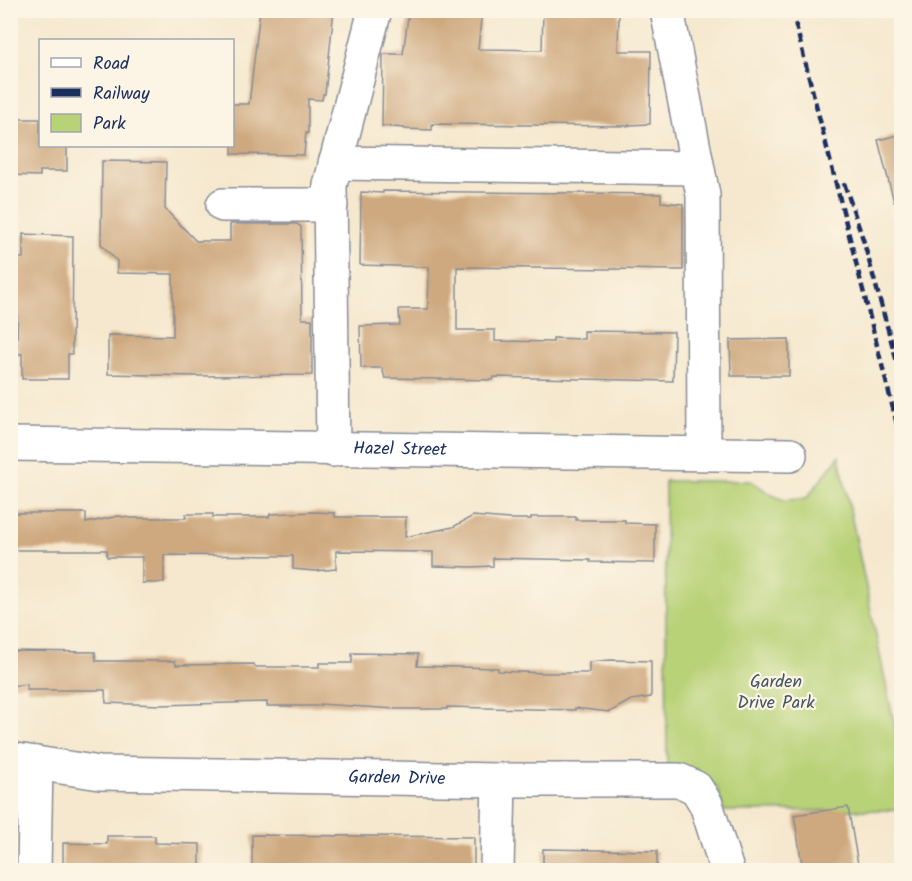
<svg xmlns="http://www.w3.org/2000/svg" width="912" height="881" font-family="Kalam,sans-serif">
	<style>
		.green { fill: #b8d277; stroke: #6a806a; stroke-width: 1.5 }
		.building { fill: #cea87e }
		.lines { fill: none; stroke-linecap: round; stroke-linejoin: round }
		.minor-casing { stroke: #888c96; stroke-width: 36 }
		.minor { stroke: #fff; stroke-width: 33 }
		.rail { stroke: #1b2f5e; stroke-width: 4.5; stroke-dasharray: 9 4.5; stroke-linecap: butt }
		.labels { text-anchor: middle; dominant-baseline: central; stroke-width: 4.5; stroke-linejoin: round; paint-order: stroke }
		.street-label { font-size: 18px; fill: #1b2f5e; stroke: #fcf5e5 }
		.park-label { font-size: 18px; fill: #425864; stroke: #fcf5e5 }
	</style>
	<rect width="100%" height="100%" fill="#fcf5e5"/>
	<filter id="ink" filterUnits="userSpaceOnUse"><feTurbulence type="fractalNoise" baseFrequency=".0167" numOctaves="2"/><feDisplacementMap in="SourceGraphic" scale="12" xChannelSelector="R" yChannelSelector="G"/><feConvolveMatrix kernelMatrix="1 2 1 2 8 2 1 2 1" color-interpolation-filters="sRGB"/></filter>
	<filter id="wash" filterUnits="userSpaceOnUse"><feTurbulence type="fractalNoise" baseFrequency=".008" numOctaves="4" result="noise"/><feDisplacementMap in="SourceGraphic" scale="24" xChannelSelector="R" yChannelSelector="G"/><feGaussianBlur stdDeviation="1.35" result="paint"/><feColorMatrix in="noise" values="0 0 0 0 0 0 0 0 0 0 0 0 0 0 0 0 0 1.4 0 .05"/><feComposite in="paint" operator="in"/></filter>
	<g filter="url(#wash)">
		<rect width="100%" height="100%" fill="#f5e8ce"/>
		<path class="green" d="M 839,456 L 901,757 L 901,810 L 724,811 L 717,787 L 696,770 L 667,767 L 665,481 L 751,481 L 772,495 L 784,500 L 806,499 Z"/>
		<g id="blocks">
			<path class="building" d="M 260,10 L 334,10 L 325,94 L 323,94 L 322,100 L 308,99 L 308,133 L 306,133 L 304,155 L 232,154 L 232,104 L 249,104 Z
				M 409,10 L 482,10 L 478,49 L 542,50 L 543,10 L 619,10 L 618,51 L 651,51 L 650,124 L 629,125 L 629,126 L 432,124 L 432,130 L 404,129 L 404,128 L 382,126 L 383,56 L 383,54 L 403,54 Z
				M 10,119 L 40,119 L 40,146 L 67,146 L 67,171 L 40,171 L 40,176 L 10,175 Z
				M 902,134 L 902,201 L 894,202 L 878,140 Z
				M 102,161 L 166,162 L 165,209 L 196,241 L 230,241 L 230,224 L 297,224 L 301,227 L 302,319 L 312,319 L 312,375 L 194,376 L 108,374 L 108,335 L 173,336 L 173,274 L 117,273 L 117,261 L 101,244 Z
				M 383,191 L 661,194 L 661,202 L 683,204 L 683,270 L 457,267 L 457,330 L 495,330 L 495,341 L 553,342 L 553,338 L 584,339 L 584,331 L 674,332 L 673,381 L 494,377 L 493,380 L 385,378 L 382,368 L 361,368 L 360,326 L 400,325 L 399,309 L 428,309 L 429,267 L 360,265 L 361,192 L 383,193 Z
				M 23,234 L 73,236 L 72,354 L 68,354 L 68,379 L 22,379 L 22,354 L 17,354 L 18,258 L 23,258 Z
				M 789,339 L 789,376 L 731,376 L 730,340 Z
				M 314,512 L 335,513 L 335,517 L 406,517 L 405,537 L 453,527 L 473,516 L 509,519 L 531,519 L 531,517 L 576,517 L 576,520 L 625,520 L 625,523 L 655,524 L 655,563 L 590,562 L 590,560 L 493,558 L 493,566 L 472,567 L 433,566 L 433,552 L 336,551 L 336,569 L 315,571 L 293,569 L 293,556 L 164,555 L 164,582 L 154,583 L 142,583 L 142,557 L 107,557 L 107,550 L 10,550 L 10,513 L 86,513 L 86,523 L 118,516 L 130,518 L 186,518 L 186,514 L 213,514 L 213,517 L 269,517 L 270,514 Z
				M 10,651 L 95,652 L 96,661 L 175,661 L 176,665 L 254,664 L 255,667 L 319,667 L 319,663 L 352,663 L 352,653 L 418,654 L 417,666 L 498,668 L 498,671 L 545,673 L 589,673 L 589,662 L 610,660 L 651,661 L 651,697 L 631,700 L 610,712 L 575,708 L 575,710 L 447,707 L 447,709 L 396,709 L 320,704 L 320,706 L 267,706 L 267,702 L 161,705 L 106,703 L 105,690 L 27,690 L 27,684 L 10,686 Z
				M 848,807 L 859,870 L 803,870 L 794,815 Z
				M 252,835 L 474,837 L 474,870 L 252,870 Z
				M 107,836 L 155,836 L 155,843 L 200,844 L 200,870 L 63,870 L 63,843 L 107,844 Z
				M 543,849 L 657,851 L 657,870 L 543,870 Z"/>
		</g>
	</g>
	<g filter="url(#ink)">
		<use href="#blocks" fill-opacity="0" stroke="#888c96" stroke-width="1.5"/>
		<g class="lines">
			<g class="minor-casing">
				<g id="minor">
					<path d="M 667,10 L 703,195 L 704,453"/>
					<path d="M 335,163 L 697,168"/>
					<path d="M 223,205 L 331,205"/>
					<path id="s1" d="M 10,444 L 790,455"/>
					<path d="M 333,450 L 330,185 L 375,10"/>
					<path id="s2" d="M 10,759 L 100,773 L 499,780 L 679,780 L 696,788 L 706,804 L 727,870"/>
					<path d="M 34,870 L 36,763"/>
					<path d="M 497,870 L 499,780"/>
				</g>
			</g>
			<use href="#minor" class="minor"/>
			<path class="rail" d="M 792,10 L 902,444
				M 844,183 L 863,239 L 902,380"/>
		</g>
	</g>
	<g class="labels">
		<g class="street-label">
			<text stroke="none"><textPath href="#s1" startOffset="390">Hazel Street</textPath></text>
			<text stroke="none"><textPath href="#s2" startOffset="388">Garden Drive</textPath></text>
		</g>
		<g class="park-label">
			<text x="776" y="682">Garden<tspan x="776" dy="21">Drive Park</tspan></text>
		</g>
	</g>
	<rect width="912" height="881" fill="none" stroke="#fcf5e5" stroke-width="36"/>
	<rect x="39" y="39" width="195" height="108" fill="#fcf5e5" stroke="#a2a6af" stroke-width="1.5"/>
	<rect x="51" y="58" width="30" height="9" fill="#ffffff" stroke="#a2a6af" stroke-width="1.5"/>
	<text x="93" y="69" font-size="18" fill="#1b2f5e">Road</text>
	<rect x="51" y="88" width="30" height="9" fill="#1b2f5e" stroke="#a2a6af" stroke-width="1.5"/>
	<text x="93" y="99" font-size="18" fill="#1b2f5e">Railway</text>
	<rect x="51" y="114" width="30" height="18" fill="#b8d277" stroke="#a2a6af" stroke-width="1.5"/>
	<text x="93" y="129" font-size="18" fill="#1b2f5e">Park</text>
</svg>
